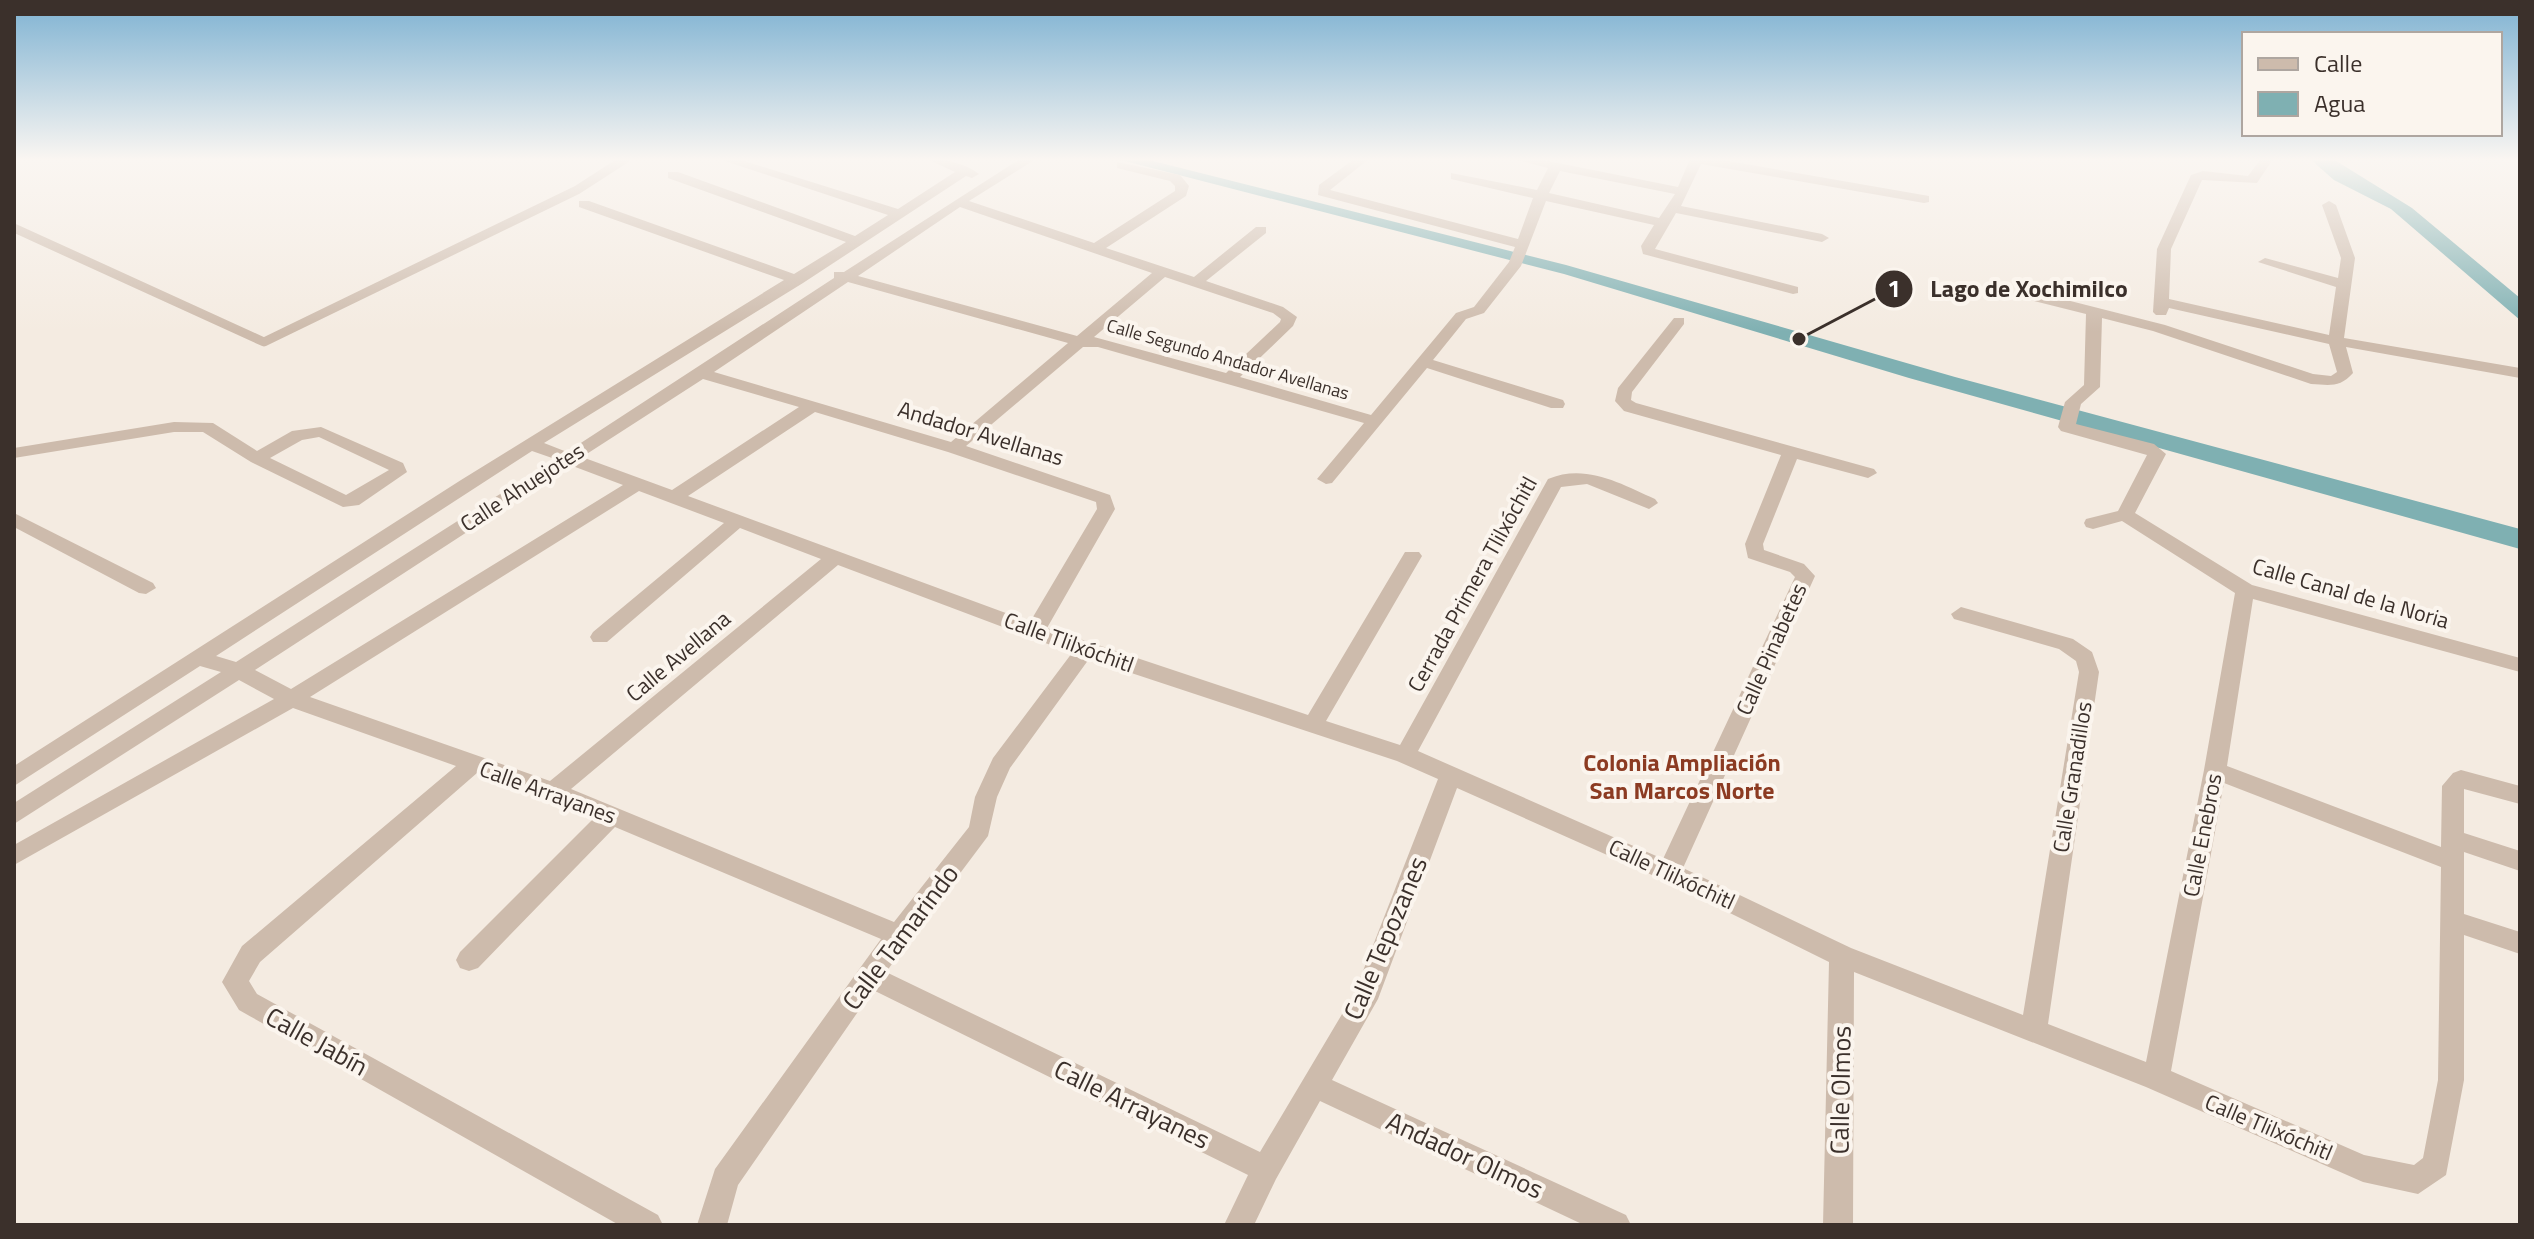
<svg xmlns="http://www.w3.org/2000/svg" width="2534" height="1239" font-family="'Titillium Web',sans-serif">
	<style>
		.water { fill: #7fb0b2 }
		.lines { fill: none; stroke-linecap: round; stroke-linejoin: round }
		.service { stroke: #cdbbac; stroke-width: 9 }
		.minor { fill: #cdbbac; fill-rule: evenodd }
		.labels { text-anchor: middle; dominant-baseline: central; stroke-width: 8; stroke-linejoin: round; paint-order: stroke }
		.far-street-label { font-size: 18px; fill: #3b302b; stroke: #fbf5ee }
		.street-label { font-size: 22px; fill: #3b302b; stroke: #fbf5ee }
		.neighbourhood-label { font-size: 24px; font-weight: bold; fill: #8c3b22; stroke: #fbf5ee }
		.near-street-label { font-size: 26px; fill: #3b302b; stroke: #fbf5ee }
		.leader { fill: none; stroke: #3b302b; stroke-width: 3 }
		.callout-dot { fill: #3b302b; stroke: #fbf5ee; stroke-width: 3 }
		.mark-label { font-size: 24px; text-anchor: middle; font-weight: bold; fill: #fff }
		.callout-label { font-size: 24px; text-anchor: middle; font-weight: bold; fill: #3b302b; stroke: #fbf5ee; stroke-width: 8; stroke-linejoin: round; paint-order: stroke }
	</style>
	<rect width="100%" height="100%" fill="#f4ebe1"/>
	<path class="water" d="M 1117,159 L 1145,159 L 1566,265 L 1955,377 L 2520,529 L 2520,549 L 1909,378 L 1564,274 Z
		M 2310,159 L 2333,159 L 2412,208 L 2520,298 L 2520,320 L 2391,209 L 2334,180 Z"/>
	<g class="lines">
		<path class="service" d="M 14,228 L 264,342 L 577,190 L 625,159"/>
		<path class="minor" d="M 719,159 L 738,159 L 898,209 L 955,172 L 927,159 C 945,159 965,163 979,174 L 972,178 L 966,176 L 803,283 L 544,443 L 567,452 L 834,278 L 834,272 L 844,272 L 1020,159 L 1036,159 L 969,201 L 1094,243 L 1175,191 L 1175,186 L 1170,181 L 1117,168 L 1117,162 L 1180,175 L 1189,186 L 1186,196 L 1106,248 L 1194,277 L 1256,227 L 1266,227 L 1266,233 L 1206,281 L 1283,307 L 1297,317 L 1293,326 L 1240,377 L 1371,415 L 1456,313 L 1474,307 L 1509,262 L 1515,247 L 1318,195 L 1319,185 L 1354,159 L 1369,159 L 1330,190 L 1518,239 L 1533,198 L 1451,179 L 1451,173 L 1537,190 L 1548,168 L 1514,159 L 1538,159 L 1678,187 L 1690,159 L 1717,159 L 1929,196 L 1929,202 L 1924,203 L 1701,164 L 1681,206 L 1822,234 L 1829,238 L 1822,242 L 1676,213 L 1655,249 L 1798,287 L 1798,293 L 1793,294 L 1643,254 L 1641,246 L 1654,225 L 1546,201 L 1521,266 L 1484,313 L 1466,319 L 1433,360 L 1563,400 L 1565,404 L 1563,408 L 1551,408 L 1427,368 L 1332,483 L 1326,484 L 1317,479 L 1364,423 L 1098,347 L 1083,347 L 966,446 L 1110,495 L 1115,509 L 1047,628 L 1308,715 L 1405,552 L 1419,552 L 1422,556 L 1326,721 L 1400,745 L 1548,479 C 1586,463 1621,484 1655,499 L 1658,503 L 1649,509 L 1587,484 L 1561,487 L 1418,751 L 1663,859 L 1795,577 L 1790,572 L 1748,558 L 1745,544 L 1781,455 L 1624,411 L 1615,401 L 1618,388 L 1674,318 L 1684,318 L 1684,324 L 1632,392 L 1631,400 L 1636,403 L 1874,469 L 1877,473 L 1868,478 L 1797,459 L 1763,544 L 1764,550 L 1804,564 L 1815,576 L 1683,868 L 1851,948 L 2023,1015 L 2079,672 L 2076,661 L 2059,649 L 1954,619 L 1951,614 L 1961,607 L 2073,639 L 2092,652 L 2099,672 L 2048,1024 L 2146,1062 L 2204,770 L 2235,593 L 2122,521 L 2093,529 L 2086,527 L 2084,523 L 2086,519 L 2118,511 L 2147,455 L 2061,431 L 2058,427 L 2065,402 L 2084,385 L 2086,314 L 2022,298 L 2019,295 L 2027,290 L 2165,325 L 2313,374 L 2331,376 L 2337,372 L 2329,344 L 2169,308 L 2166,315 L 2156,315 L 2153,312 L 2157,249 L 2191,175 L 2203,171 L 2248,176 L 2261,159 L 2273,159 L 2257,183 L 2202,180 L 2171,249 L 2169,299 L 2329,335 L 2336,287 L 2258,262 L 2265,258 L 2338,278 L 2341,258 L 2322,205 L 2329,201 L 2336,205 L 2355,258 L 2344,338 L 2520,368 L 2520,378 L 2346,347 L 2353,373 C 2340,388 2329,385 2311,384 L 2153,331 L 2102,318 L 2100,387 L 2081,404 L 2076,424 L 2154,444 L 2166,454 L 2135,513 L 2252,585 L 2520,658 L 2520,672 L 2253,599 L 2227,766 L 2441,847 L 2442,786 L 2453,773 L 2461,770 L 2520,786 L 2520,804 L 2464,789 L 2464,833 L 2520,851 L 2520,871 L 2464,852 L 2464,914 L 2520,932 L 2520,954 L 2464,935 L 2464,1080 L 2446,1175 L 2418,1194 L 2363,1182 L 2146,1087 L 1854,972 L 1853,1225 L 1823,1225 L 1829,962 L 1661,879 L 1457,788 L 1378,999 L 1332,1080 L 1626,1215 L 1631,1225 L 1584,1225 L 1320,1101 L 1276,1179 L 1254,1225 L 1224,1225 L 1248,1175 L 873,990 L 738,1185 L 727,1225 L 697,1225 L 715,1169 L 881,939 L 615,827 L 478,968 L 469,971 L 460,968 L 456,960 L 460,952 L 594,818 L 477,773 L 260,962 L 249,981 L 257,994 L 658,1215 L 663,1225 L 619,1225 L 239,1010 L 222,982 L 242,946 L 456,766 L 293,708 L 14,865 L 14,845 L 274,699 L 239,680 L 14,824 L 14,803 L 221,672 L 200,666 L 14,786 L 14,766 L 461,480 L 784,280 L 579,207 L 579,201 L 589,201 L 794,274 L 846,242 L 668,178 L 668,172 L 678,172 L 855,236 L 888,215 ZM 1560,171 L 1675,194 L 1659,218 L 1549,193 ZM 960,207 L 1152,273 L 1077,336 L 858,276 ZM 1165,277 L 1273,313 L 1281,319 L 1280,322 L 1226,373 L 1094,337 ZM 848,282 L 1068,343 L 951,442 L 714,372 ZM 703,379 L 799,407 L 672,490 L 582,457 ZM 815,412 L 948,452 L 1096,502 L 1097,509 L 1030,622 L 688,496 ZM 532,451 L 555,459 L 236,662 L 216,656 ZM 570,465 L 623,485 L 291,689 L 255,670 ZM 639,491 L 724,523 L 593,632 L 590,637 L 593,642 L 607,642 L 740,528 L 821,559 L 550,781 L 310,697 ZM 838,565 L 1072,653 L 993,758 L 975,797 L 969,827 L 894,922 L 571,789 ZM 1089,659 L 1397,761 L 1438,779 L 1354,994 L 1260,1152 L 886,972 L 988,836 L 997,797 L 1010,768 ZM 2224,783 L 2441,867 L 2438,1080 L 2423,1158 L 2414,1165 L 2364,1155 L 2171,1071 Z
			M 174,422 L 213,423 L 257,451 L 292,431 L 321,427 L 403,463 L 407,472 L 359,505 L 343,507 L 251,462 L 203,432 L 174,432 L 14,458 L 14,448 ZM 319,437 L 389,470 L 346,495 L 270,458 L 302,440 Z
			M 14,513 L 153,583 L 156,588 L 146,594 L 139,593 L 14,527 Z"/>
	</g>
	<linearGradient id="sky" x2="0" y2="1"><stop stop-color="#7eb2d2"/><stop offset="0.48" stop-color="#faf6f2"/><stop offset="1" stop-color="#faf6f2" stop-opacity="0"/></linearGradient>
	<rect width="2534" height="332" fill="url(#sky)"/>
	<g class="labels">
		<g class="far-street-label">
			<text transform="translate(1228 359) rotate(16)">Calle Segundo Andador Avellanas</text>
		</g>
		<g class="street-label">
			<text transform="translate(981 433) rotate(17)">Andador Avellanas</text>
			<text transform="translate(522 487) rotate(-33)">Calle Ahuejotes</text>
			<text transform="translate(1472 584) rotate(-61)">Cerrada Primera Tlilxóchitl</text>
			<text transform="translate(2351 593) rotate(16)">Calle Canal de la Noria</text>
			<text transform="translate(1069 642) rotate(20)">Calle Tlilxóchitl</text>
			<text transform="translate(1771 649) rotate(-66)">Calle Pinabetes</text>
			<text transform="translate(678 656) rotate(-40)">Calle Avellana</text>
			<text transform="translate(2072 777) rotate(-81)">Calle Granadillos</text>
			<text transform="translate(548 792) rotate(20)">Calle Arrayanes</text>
			<text transform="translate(2202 835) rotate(-79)">Calle Enebros</text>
			<text transform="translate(1672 874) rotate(25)">Calle Tlilxóchitl</text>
			<text transform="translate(2269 1127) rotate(23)">Calle Tlilxóchitl</text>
		</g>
		<g class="neighbourhood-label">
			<text x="1682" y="762">Colonia Ampliación<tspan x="1682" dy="28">San Marcos Norte</tspan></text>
		</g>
		<g class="near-street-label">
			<text transform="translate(900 937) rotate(-53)">Calle Tamarindo</text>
			<text transform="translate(1385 938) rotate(-67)">Calle Tepozanes</text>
			<text transform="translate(317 1041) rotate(29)">Calle Jabín</text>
			<text transform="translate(1840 1090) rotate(-89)">Calle Olmos</text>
			<text transform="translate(1132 1104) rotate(26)">Calle Arrayanes</text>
			<text transform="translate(1465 1155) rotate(25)">Andador Olmos</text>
		</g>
	</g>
	<path class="leader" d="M1799 339L1894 289"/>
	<g class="callout-dot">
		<circle cx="1799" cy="339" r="8"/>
		<circle cx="1894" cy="289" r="20"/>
	</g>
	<g class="mark-label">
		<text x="1894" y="297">1</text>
	</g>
	<g class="callout-label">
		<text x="2029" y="297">Lago de Xochimilco</text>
	</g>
	<rect width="2534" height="1239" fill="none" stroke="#3b302b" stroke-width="32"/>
	<rect x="2242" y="32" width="260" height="104" fill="#fbf5ee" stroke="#aea6a0" stroke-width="2"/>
	<rect x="2258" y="58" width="40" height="12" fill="#cdbbac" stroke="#aea6a0" stroke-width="2"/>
	<text x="2314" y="72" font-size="24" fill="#3b302b">Calle</text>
	<rect x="2258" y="92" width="40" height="24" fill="#7fb0b2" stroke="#aea6a0" stroke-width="2"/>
	<text x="2314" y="112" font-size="24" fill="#3b302b">Agua</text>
</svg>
